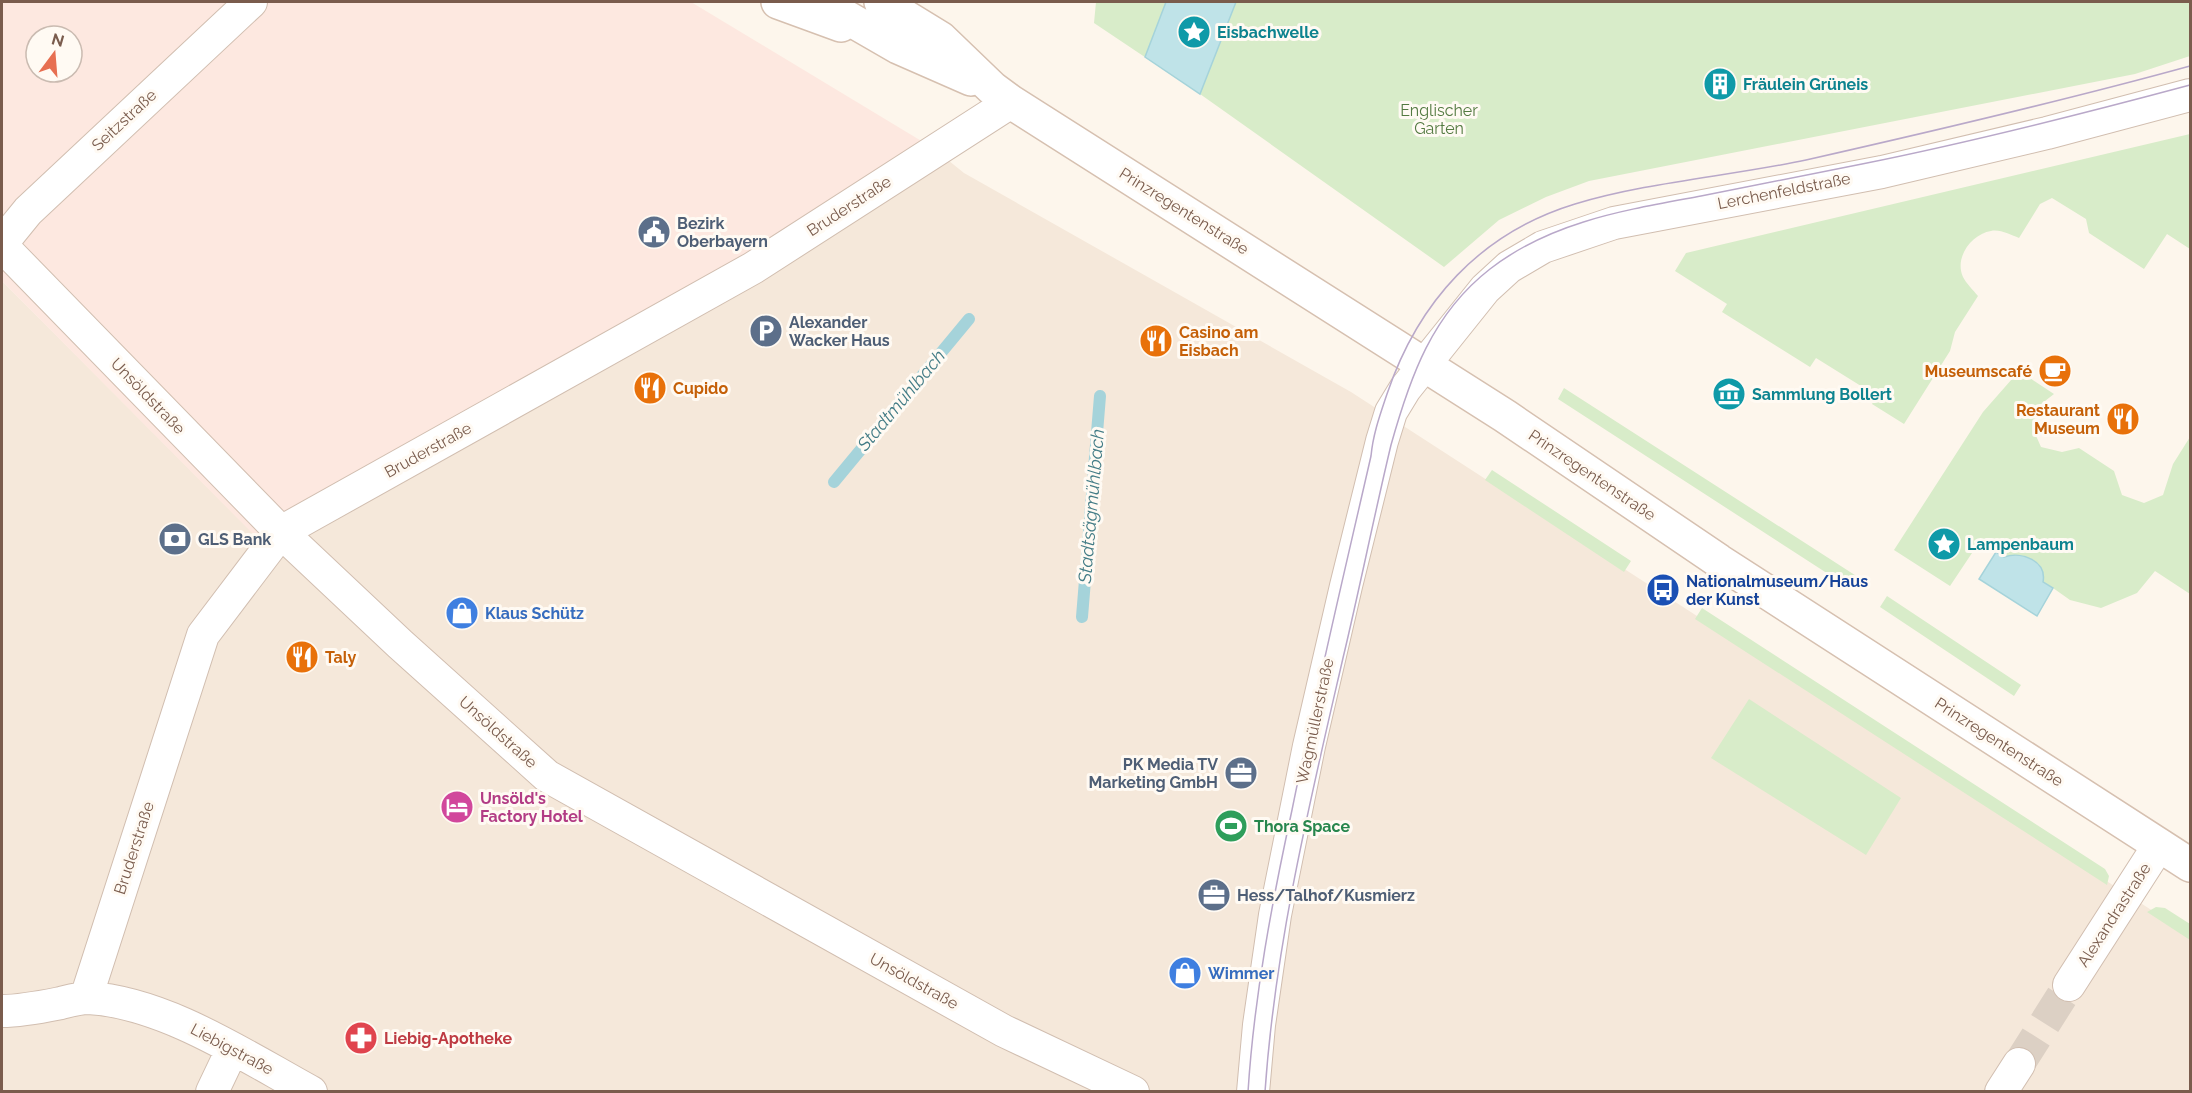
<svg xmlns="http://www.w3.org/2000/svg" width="2192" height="1093" font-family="Raleway,sans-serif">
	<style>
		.residential { fill: #f5e8da }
		.commercial { fill: #fde8e0; fill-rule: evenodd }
		.green { fill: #d8ecc9 }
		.water { fill: #bfe3e8; stroke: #a5d3da; stroke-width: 1.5 }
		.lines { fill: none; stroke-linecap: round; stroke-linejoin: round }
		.stream { stroke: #a5d3da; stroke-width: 12 }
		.minor-tunnel { stroke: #dcd0c4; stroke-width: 32; stroke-dasharray: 32 16; stroke-linecap: butt }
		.minor-casing { stroke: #d1beb0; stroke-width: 34 }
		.secondary-casing { stroke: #d6c0b0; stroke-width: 36 }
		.minor { stroke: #fff; stroke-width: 32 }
		.secondary { stroke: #fff; stroke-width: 33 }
		.tram { stroke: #b9a8c9; stroke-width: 1.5 }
		.labels { text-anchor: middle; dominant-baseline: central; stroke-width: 6; stroke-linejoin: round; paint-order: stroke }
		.culture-label { font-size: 16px; font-weight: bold; fill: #0d838f; stroke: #fffaf3; text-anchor: start }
		.park-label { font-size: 16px; fill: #537a41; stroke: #fffaf3 }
		.street-label { font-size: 16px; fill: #7a5c4d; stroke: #fffaf3 }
		.service-label { font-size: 16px; font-weight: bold; fill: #4e5e75; stroke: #fffaf3; text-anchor: start }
		.food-label { font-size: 16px; font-weight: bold; fill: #c56008; stroke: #fffaf3; text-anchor: start }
		.transit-label { font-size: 16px; font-weight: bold; fill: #164399; stroke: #fffaf3; text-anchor: start }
		.shop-label { font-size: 16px; font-weight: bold; fill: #366cbe; stroke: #fffaf3; text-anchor: start }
		.hotel-label { font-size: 16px; font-weight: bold; fill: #b23c85; stroke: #fffaf3; text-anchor: start }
		.leisure-label { font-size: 16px; font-weight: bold; fill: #27864d; stroke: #fffaf3; text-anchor: start }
		.health-label { font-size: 16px; font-weight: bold; fill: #be3a42; stroke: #fffaf3; text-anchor: start }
		.water-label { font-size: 18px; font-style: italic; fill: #437c86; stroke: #fffaf3 }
	</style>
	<rect width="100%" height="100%" fill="#fdf6ec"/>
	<path class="residential" d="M 933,148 L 964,173 L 1351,392 L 2190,935 L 2190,1091 L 2,1091 L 2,281 L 265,545 Z"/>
	<path class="commercial" d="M 2,2 L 691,2 L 933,148 L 265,546 L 2,281 ZM 36,36 L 72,36 L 72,72 L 36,72 Z"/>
	<path class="green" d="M 1096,2 L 2190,2 L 2190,56 L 2135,74 L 1589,181 L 1546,197 L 1499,220 L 1444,267 L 1200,94 L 1094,23 Z
		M 2190,134 L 2190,249 L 2167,234 L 2144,269 L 2089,233 L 2086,219 L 2052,198 L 2040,204 L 2019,238 C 2011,235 2000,229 1991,231 C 1972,234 1954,257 1963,277 C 1966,283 1973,290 1978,296 L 1955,332 L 1950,351 L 1904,424 L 1872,404 L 1877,396 L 1816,358 L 1810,367 L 1722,312 L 1727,304 L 1675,271 L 1686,253 Z
		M 2019,371 L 2054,394 L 2036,408 L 2033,429 L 2041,447 L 2062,452 L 2079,448 L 2114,471 L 2122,495 L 2144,503 L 2163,495 L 2173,464 L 2190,437 L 2190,594 L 2155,571 L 2137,593 L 2101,608 L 2070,600 L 2053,588 L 2037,616 L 1979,579 L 1996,552 L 1980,541 L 1950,586 L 1894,550 L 1983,412 Z
		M 1564,388 L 1861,579 L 1853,590 L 1558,399 Z
		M 1492,470 L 1631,561 L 1624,572 L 1485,480 Z
		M 1887,596 L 2021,685 L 2014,696 L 1880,607 Z
		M 1702,608 L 2105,869 L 2109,876 L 2107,885 L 1695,619 Z
		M 1749,699 L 1901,798 L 1866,855 L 1711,758 Z
		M 2156,907 L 2165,908 L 2190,924 L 2190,940 L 2147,912 Z"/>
	<path class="water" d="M 1166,2 L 1236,2 L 1200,94 L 1145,57 Z
		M 1996,552 L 2004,557 C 2022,551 2047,561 2043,582 L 2053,588 L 2037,616 L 1979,579 Z"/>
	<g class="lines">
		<path class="stream" d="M 834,482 L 969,319
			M 1082,617 L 1100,396"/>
		<path class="minor-tunnel" d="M 2019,1064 L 2069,985"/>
		<g class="minor-casing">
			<path id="minor" d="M 2,243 L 28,211 L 251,2
				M 2,246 L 281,532 L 400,644 L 547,776 L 1004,1031 L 1133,1092
				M 2069,985 L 2159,845
				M 86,998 L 203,635 L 281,532 L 753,268 L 1011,102
				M 2,1011 C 22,1011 41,1007 61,1003 C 69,1001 79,998 88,998 C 164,1002 245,1056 311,1092
				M 212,1092 L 232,1050
				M 1253,1092 L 1259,1025 L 1275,915 L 1309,746 L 1346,586 L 1382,441 L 1391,412 L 1405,389 L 1485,289 L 1509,267 L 1543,247 L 1614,223 L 1882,172 L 2047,133 L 2190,95
				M 2001,1092 L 2019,1064"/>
		</g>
		<g class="secondary-casing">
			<path id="secondary" d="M 778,2 L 841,25
				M 820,2 L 898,47 L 971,79
				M 881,2 L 940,38 L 992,88 L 1011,102 L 1505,416 L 1719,561 L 2190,865"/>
		</g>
		<use href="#minor" class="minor"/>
		<use href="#secondary" class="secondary"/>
		<path class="tram" d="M 1248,1092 C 1254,997 1272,902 1292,810 C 1316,691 1344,574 1371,456 C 1373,434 1380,415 1387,394 C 1418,302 1480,233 1575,204 C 1648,182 1731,176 1806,160 C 1934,131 2063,101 2190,66
			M 1265,1092 C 1275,945 1310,801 1343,658 C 1360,587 1374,516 1391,445 C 1410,377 1432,314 1490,269 C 1552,221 1626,210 1701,196 C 1754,185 1808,175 1862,164 C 1972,142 2082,114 2190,85"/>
	</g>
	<defs>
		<g id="sight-disc" transform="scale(1.725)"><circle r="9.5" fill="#0f9aa8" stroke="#fffaf3"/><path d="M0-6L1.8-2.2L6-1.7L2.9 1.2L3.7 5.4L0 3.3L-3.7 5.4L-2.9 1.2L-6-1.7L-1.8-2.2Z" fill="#fff"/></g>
		<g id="building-disc" transform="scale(1.725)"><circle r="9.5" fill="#0f9aa8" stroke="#fffaf3"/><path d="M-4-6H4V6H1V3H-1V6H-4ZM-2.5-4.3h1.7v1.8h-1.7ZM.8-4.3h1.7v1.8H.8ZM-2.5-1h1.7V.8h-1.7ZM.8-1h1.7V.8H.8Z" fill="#fff"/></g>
		<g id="civic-disc" transform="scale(1.725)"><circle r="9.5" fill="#5c6f8a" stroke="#fffaf3"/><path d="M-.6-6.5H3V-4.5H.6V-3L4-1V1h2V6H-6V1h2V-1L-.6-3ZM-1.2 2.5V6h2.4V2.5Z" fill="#fff"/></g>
		<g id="parking-disc" transform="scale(1.725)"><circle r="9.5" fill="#5c6f8a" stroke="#fffaf3"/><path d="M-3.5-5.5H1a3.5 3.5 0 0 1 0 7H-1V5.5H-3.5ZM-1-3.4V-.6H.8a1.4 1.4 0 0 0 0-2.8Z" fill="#fff"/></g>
		<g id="restaurant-disc" transform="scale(1.725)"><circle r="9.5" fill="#e8710a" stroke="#fffaf3"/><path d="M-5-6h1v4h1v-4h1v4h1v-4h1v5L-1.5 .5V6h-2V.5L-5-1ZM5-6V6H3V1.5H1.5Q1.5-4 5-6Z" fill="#fff"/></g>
		<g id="cafe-disc" transform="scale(1.725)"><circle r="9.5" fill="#e8710a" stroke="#fffaf3"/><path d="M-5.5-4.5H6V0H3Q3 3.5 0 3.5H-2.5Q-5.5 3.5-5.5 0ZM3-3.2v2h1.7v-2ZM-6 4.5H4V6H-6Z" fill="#fff"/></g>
		<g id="museum-disc" transform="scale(1.725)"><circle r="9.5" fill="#0f9aa8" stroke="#fffaf3"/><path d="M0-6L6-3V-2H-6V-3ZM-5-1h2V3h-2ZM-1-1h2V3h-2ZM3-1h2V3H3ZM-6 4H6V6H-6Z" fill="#fff"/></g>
		<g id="bank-disc" transform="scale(1.725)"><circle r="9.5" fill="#5c6f8a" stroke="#fffaf3"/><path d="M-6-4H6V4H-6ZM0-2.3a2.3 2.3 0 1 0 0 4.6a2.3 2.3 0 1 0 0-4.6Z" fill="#fff"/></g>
		<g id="bus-disc" transform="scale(1.725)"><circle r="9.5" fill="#1a4fb4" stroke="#fffaf3"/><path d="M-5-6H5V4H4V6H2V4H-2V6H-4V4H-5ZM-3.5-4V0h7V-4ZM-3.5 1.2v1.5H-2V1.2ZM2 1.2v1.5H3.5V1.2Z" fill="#fff"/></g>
		<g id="shop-disc" transform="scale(1.725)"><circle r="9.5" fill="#3f7fe0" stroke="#fffaf3"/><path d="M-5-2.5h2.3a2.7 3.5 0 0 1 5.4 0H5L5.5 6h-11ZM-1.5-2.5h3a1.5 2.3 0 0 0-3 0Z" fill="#fff"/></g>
		<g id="office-disc" transform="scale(1.725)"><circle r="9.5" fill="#5c6f8a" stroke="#fffaf3"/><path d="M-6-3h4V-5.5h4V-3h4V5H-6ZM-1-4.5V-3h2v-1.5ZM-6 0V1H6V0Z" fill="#fff"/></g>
		<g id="hotel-disc" transform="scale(1.725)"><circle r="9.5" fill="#d1479c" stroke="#fffaf3"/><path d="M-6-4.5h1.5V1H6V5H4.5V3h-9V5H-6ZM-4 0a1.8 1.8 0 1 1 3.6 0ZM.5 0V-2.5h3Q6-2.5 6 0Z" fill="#fff"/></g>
		<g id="stadium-disc" transform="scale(1.725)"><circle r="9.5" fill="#2e9e5b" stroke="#fffaf3"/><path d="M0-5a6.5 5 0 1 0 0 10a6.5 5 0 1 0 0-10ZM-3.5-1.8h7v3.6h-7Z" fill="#fff"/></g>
		<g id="pharmacy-disc" transform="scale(1.725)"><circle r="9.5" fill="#e0444e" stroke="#fffaf3"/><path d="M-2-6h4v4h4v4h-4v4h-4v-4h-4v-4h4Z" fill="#fff"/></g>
	</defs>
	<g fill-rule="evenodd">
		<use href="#sight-disc" x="1194" y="32"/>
		<use href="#building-disc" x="1720" y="84"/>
		<use href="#civic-disc" x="654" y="232"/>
		<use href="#parking-disc" x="766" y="331"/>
		<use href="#restaurant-disc" x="1156" y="341"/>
		<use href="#cafe-disc" x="2055" y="371"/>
		<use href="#restaurant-disc" x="650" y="388"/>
		<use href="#museum-disc" x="1729" y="394"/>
		<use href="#restaurant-disc" x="2123" y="419"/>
		<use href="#bank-disc" x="175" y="539"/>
		<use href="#sight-disc" x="1944" y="544"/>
		<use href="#bus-disc" x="1663" y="590"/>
		<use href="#shop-disc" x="462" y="613"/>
		<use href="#restaurant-disc" x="302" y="657"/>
		<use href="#office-disc" x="1241" y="773"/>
		<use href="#hotel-disc" x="457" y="807"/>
		<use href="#stadium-disc" x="1231" y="826"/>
		<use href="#office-disc" x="1214" y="895"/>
		<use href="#shop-disc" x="1185" y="973"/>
		<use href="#pharmacy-disc" x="361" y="1038"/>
	</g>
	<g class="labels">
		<g class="culture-label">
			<text x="1217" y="32">Eisbachwelle</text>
			<text x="1743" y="84">Fräulein Grüneis</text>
			<text x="1752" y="394">Sammlung Bollert</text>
			<text x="1967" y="544">Lampenbaum</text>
		</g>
		<g class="park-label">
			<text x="1439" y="110">Englischer<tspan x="1439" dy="18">Garten</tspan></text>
		</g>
		<g class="street-label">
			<text transform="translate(124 120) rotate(-43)">Seitzstraße</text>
			<text transform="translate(1784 191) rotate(-11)">Lerchenfeldstraße</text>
			<text transform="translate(849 206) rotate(-33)">Bruderstraße</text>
			<text transform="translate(1184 211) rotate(32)">Prinzregentenstraße</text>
			<text transform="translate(148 396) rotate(46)">Unsöldstraße</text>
			<text transform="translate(428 450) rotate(-29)">Bruderstraße</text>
			<text transform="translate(1592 475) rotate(34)">Prinzregentenstraße</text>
			<text transform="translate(1315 721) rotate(-78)">Wagmüllerstraße</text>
			<text transform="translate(498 732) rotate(42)">Unsöldstraße</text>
			<text transform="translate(1999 742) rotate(33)">Prinzregentenstraße</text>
			<text transform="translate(134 848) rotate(-72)">Bruderstraße</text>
			<text transform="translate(2114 915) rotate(-57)">Alexandrastraße</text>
			<text transform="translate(914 981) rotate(29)">Unsöldstraße</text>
			<text transform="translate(232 1049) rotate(28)">Liebigstraße</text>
		</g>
		<g class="service-label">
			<text x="677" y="223">Bezirk<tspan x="677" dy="18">Oberbayern</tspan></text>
			<text x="789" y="322">Alexander<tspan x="789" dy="18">Wacker Haus</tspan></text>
			<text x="198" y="539">GLS Bank</text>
			<text x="1218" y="764" text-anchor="end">PK Media TV<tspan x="1218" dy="18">Marketing GmbH</tspan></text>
			<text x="1237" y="895">Hess/Talhof/Kusmierz</text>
		</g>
		<g class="food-label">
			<text x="1179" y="332">Casino am<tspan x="1179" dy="18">Eisbach</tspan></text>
			<text x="2032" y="371" text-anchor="end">Museumscafé</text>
			<text x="673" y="388">Cupido</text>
			<text x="2100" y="410" text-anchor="end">Restaurant<tspan x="2100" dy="18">Museum</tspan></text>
			<text x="325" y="657">Taly</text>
		</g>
		<g class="transit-label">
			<text x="1686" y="581">Nationalmuseum/Haus<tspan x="1686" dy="18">der Kunst</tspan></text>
		</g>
		<g class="shop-label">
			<text x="485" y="613">Klaus Schütz</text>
			<text x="1208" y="973">Wimmer</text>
		</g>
		<g class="hotel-label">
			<text x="480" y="798">Unsöld's<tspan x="480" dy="18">Factory Hotel</tspan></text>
		</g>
		<g class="leisure-label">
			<text x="1254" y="826">Thora Space</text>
		</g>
		<g class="health-label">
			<text x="384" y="1038">Liebig-Apotheke</text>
		</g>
		<g class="water-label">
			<text transform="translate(901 400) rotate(-50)">Stadtmühlbach</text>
			<text transform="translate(1091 506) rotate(-85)">Stadtsägmühlbach</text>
		</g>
	</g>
	<rect width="2192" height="1093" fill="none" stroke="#7a5c4d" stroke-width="6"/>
	<g transform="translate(54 54) rotate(16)"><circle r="28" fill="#fffaf3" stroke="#cabbb1" stroke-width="1.5"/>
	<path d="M0-4.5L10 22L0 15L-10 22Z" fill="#e76f51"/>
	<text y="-9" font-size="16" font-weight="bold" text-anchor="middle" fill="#7a5c4d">N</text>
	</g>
</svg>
